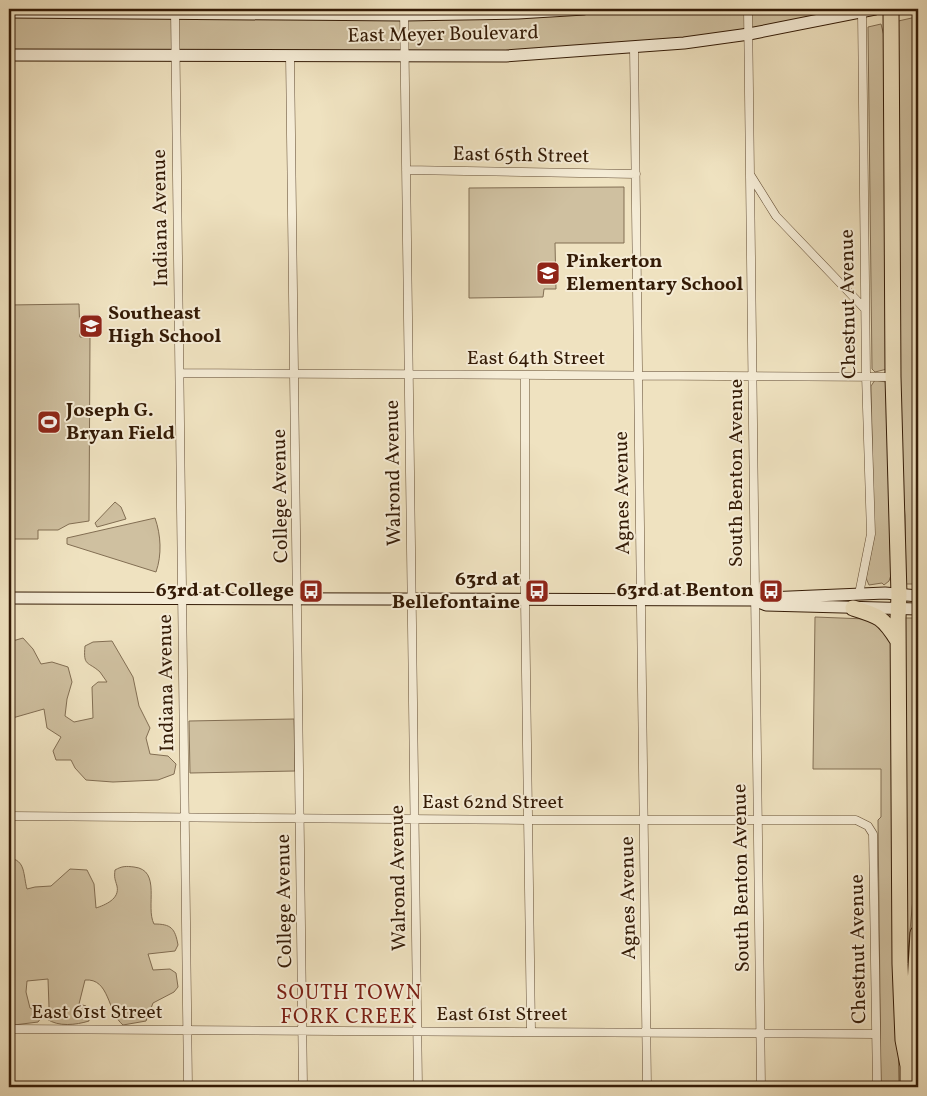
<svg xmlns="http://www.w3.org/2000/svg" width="927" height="1096" font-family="Vollkorn,serif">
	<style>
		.green { fill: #cfc0a0; stroke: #826e53 }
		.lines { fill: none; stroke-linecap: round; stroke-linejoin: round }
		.street-casing { stroke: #634d34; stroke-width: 9 }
		.secondary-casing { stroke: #341b06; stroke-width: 13 }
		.highway-casing { stroke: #341b06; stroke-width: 17 }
		.street { stroke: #f5ecd6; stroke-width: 8 }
		.secondary { stroke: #f5ecd6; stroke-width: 11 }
		.highway { stroke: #efe2c0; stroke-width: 15 }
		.labels { text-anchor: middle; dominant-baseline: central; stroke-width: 4; stroke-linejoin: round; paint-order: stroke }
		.street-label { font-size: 20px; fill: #341b06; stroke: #f5ecd6 }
		.poi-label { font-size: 20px; font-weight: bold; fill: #341b06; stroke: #f5ecd6; text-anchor: start }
		.neighbourhood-label { font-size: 21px; letter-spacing: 1px; fill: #7a1f14; stroke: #f5ecd6 }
	</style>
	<rect width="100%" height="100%" fill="#efe2c0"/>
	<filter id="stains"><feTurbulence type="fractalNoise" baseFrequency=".004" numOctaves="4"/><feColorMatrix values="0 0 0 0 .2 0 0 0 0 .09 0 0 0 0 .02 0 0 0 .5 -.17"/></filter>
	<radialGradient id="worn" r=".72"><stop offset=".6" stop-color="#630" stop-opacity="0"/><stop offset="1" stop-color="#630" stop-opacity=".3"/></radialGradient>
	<path class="green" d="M 640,9 L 857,9 L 709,36 L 506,51 L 9,51 L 9,16 L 516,18 L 591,14 Z
		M 916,17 L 918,232 L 918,584 L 906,584 L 905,516 L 901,468 L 894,22 Z
		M 881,24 L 884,36 L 887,369 L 875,372 L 872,369 L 868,27 Z
		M 624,187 L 624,243 L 555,243 L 556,289 L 544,289 L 543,297 L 469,298 L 469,188 Z
		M 79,304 L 80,337 L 90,337 L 89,521 L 69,524 L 58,530 L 38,530 L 38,539 L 9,539 L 9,305 Z
		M 875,380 L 886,382 L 891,575 L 889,581 L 884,585 L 882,583 L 869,585 L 866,578 L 874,537 L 871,386 Z
		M 115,502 L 121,507 L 126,519 L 97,527 L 95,523 Z
		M 155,518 C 161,535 162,555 156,572 L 67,544 L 67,538 Z
		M 815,617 L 866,619 L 875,621 L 891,639 L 899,1087 L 881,1087 L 878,820 L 881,817 L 881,769 L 813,769 Z
		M 905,618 L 918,618 L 918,844 L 907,963 Z
		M 23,638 L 33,649 L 41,664 L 52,662 L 68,667 L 72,682 L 67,699 L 65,716 L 74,722 L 93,718 L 92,687 L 98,682 L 107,682 C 105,679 102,675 100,672 C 88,661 83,667 85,646 L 93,642 L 112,641 L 133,677 L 139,706 L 150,728 L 146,738 L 150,754 L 168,756 L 176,764 L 174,774 L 158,780 L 113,782 L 86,780 L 75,768 L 71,760 L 56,760 L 53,751 L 61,737 L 47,728 L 44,709 L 9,719 L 9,642 Z
		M 294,719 L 295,771 L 190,773 L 189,721 Z
		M 9,858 C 26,860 23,875 27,889 L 35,887 L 51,886 L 70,869 L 87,870 L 94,884 L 96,908 C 105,905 120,899 117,886 C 115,879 114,878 115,870 C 122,866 126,866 134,867 C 162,870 145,907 154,924 C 171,924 175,928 178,945 L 175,951 L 148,954 L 153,970 L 170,969 L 176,973 L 178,987 L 174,992 L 153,1003 L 146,1021 L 123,1025 C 107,1012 110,978 85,980 L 79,1004 L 86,1006 L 89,1013 L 89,1021 C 76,1025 58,1027 47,1019 L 49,1007 L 48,979 L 27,981 L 26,992 L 30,1008 L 38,1012 L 41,1018 L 38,1022 L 14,1025 L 9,1022 Z"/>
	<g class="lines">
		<g class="street-casing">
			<path id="street" d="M 175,9 L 188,1087
				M 404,9 L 418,1087
				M 748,9 L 761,1087
				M 634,48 L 647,1087
				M 290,55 L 303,1087
				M 406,170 L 636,174
				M 751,176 L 776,216 L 865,309
				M 180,373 L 893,377
				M 525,376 L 525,600 L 531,1031
				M 859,594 L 871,534 L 866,375 L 862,12
				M 9,816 L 527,820 L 856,820 L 868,826 L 873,834 L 877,1087
				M 9,1029 L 876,1034"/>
		</g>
		<g class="secondary-casing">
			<path id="secondary" d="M 9,12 L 404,15 L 518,13 L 584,9
				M 9,55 L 506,56 L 684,43 L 749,34 L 875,9
				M 9,598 L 755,600 L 767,598 L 885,593 L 918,596
				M 756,601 L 766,605 L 918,609"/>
		</g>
		<g class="highway-casing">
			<path id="highway" d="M 891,9 L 893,377 L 899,595 L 898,618 L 900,964 L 903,1040 L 908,1066
				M 853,608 C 879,616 883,617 898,641
				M 908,1087 L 908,1066 L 912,1036 L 918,933"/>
		</g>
		<use href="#street" class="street"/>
		<use href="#secondary" class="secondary"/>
		<use href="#highway" class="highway"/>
	</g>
	<defs>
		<g id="school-square" transform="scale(1.25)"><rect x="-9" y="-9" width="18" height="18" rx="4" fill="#8f2418" stroke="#f5ecd6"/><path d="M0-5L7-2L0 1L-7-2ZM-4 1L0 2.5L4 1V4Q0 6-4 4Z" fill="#fff"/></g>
		<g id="stadium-square" transform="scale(1.25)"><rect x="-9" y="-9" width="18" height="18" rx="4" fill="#8f2418" stroke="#f5ecd6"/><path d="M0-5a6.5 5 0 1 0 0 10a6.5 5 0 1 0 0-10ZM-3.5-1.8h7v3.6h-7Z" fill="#fff"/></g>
		<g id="bus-square" transform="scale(1.25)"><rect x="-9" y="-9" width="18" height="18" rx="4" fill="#8f2418" stroke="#f5ecd6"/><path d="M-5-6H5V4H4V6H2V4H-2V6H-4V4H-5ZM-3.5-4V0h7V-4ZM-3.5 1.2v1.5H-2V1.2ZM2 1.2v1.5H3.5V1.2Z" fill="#fff"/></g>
	</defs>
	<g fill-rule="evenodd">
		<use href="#school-square" x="548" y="273"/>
		<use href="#school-square" x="91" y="326"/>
		<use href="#stadium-square" x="49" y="422"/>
		<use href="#bus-square" x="311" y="591"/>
		<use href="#bus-square" x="537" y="591"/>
		<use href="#bus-square" x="771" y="591"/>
	</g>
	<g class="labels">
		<g class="street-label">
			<text transform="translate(443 35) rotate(-1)">East Meyer Boulevard</text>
			<text transform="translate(521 156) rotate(1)">East 65th Street</text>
			<text transform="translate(161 218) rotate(-91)">Indiana Avenue</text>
			<text transform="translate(849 304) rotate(-91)">Chestnut Avenue</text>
			<text x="536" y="359">East 64th Street</text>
			<text transform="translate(394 473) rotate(-91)">Walrond Avenue</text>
			<text transform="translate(737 473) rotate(-90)">South Benton Avenue</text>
			<text transform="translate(623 493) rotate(-91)">Agnes Avenue</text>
			<text transform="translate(281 496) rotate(-91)">College Avenue</text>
			<text transform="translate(167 683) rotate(-91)">Indiana Avenue</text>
			<text x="493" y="803">East 62nd Street</text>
			<text transform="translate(399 878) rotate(-91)">Walrond Avenue</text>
			<text transform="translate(742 878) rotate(-91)">South Benton Avenue</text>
			<text transform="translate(629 898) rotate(-91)">Agnes Avenue</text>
			<text transform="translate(285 901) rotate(-91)">College Avenue</text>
			<text transform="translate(859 949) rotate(-91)">Chestnut Avenue</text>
			<text x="97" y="1013">East 61st Street</text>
			<text x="502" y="1015">East 61st Street</text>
		</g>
		<g class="poi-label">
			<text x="566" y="262">Pinkerton<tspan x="566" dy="23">Elementary School</tspan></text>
			<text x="108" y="314">Southeast<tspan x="108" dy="23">High School</tspan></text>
			<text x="66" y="411">Joseph G.<tspan x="66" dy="23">Bryan Field</tspan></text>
			<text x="520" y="580" text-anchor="end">63rd at<tspan x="520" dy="23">Bellefontaine</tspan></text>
			<text x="294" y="591" text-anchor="end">63rd at College</text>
			<text x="754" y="591" text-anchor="end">63rd at Benton</text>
		</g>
		<g class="neighbourhood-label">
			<text x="349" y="993">SOUTH TOWN<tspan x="349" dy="24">FORK CREEK</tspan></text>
		</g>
	</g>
	<rect width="927" height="1096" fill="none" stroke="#efe2c0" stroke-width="30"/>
	<rect x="10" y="10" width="907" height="1076" fill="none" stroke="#341b06" stroke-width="2.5"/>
	<rect x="15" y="15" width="897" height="1066" fill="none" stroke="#341b06"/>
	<rect width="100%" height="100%" filter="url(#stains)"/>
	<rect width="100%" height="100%" fill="url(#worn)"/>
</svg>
